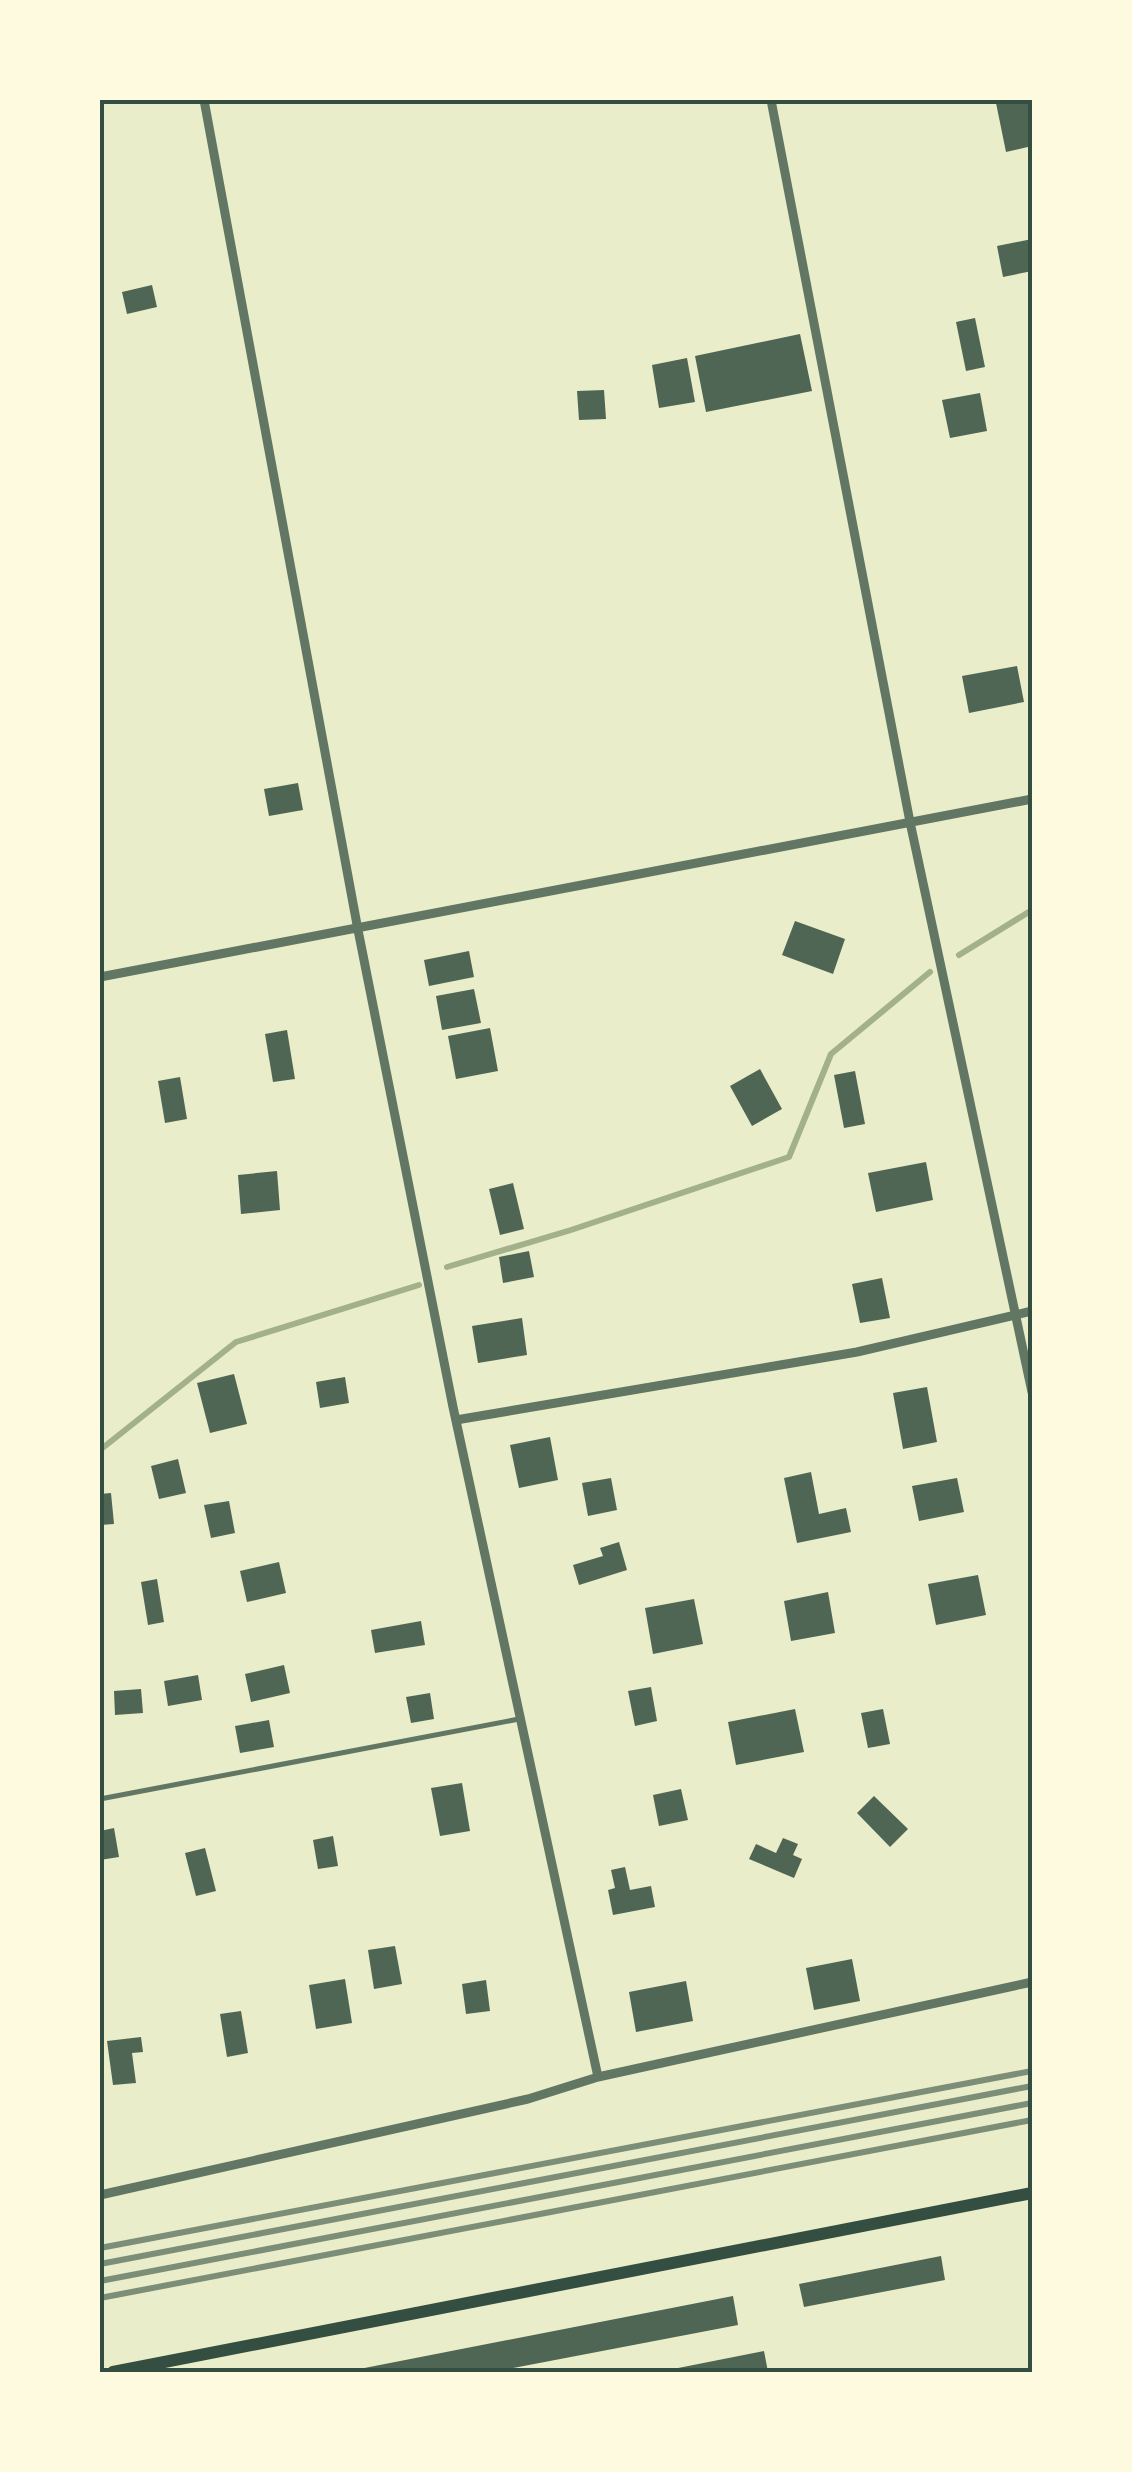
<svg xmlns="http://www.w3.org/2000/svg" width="1132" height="2472" font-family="Mulish,sans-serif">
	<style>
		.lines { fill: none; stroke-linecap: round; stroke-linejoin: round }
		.stream { stroke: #a3b18a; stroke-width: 6 }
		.building { fill: #4f6655 }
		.service { stroke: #617663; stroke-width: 5 }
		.minor { stroke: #617663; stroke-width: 9 }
		.secondary { stroke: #344e41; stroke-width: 12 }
		.rail { stroke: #7c8e77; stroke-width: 6 }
		.neatline { fill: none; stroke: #344e41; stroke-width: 4 }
	</style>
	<rect width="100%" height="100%" fill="#e9edc9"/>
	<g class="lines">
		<path class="stream" d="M 959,955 L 1032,910
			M 447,1267 L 571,1230 L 789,1157 L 831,1054 L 930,972
			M 100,1450 L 236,1342 L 419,1285"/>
	</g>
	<path class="building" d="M 1012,100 L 1030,100 L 1032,146 L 1006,152 L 996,103 Z
		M 1032,239 L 1032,271 L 1003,277 L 997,246 Z
		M 152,285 L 157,307 L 127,314 L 122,292 Z
		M 975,318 L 985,367 L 966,371 L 956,322 Z
		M 800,334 L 812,391 L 706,412 L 695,356 Z
		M 687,358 L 695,402 L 659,408 L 652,365 Z
		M 604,390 L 606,419 L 579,420 L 577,391 Z
		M 980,393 L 987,431 L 950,438 L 942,400 Z
		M 1017,666 L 1024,702 L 969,713 L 962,676 Z
		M 298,783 L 303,810 L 269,816 L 264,789 Z
		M 795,921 L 845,939 L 833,974 L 782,955 Z
		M 469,951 L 474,977 L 429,986 L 424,960 Z
		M 474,989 L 481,1023 L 442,1030 L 436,996 Z
		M 490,1028 L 498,1071 L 456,1079 L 448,1036 Z
		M 287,1030 L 295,1079 L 273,1082 L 265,1034 Z
		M 760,1069 L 782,1109 L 752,1126 L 730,1086 Z
		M 855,1071 L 865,1124 L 844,1128 L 834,1075 Z
		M 180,1077 L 187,1119 L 165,1123 L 158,1081 Z
		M 926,1162 L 933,1200 L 876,1212 L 868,1173 Z
		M 277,1171 L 280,1210 L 241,1214 L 238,1175 Z
		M 513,1183 L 524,1229 L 500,1235 L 489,1189 Z
		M 529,1251 L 534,1277 L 503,1283 L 499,1257 Z
		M 882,1278 L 890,1318 L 860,1323 L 852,1284 Z
		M 522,1318 L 527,1355 L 478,1363 L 472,1326 Z
		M 234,1374 L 247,1424 L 210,1433 L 197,1383 Z
		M 345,1377 L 349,1403 L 320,1408 L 316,1382 Z
		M 927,1387 L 937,1442 L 903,1449 L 893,1393 Z
		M 550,1437 L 558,1480 L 519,1488 L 510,1445 Z
		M 178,1459 L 186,1493 L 159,1499 L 151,1466 Z
		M 811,1472 L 819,1514 L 846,1508 L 851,1532 L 797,1543 L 784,1478 Z
		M 611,1478 L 617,1510 L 588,1516 L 582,1483 Z
		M 957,1478 L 964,1512 L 919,1521 L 912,1486 Z
		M 111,1493 L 114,1524 L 100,1525 L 100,1494 Z
		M 229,1501 L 235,1533 L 211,1538 L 204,1505 Z
		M 619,1542 L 627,1570 L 579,1585 L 573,1565 L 603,1556 L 600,1548 Z
		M 279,1562 L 286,1593 L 247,1602 L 240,1571 Z
		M 978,1575 L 986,1615 L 936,1625 L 928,1584 Z
		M 157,1579 L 164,1622 L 148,1625 L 141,1582 Z
		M 828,1592 L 835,1633 L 791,1641 L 784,1601 Z
		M 694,1599 L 703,1644 L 653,1654 L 645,1608 Z
		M 421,1621 L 425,1645 L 375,1653 L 371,1630 Z
		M 284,1665 L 290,1693 L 251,1702 L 245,1674 Z
		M 198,1675 L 202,1700 L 168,1706 L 164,1681 Z
		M 651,1687 L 657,1721 L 635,1726 L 628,1691 Z
		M 141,1689 L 143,1713 L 115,1715 L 114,1691 Z
		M 430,1693 L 434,1719 L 411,1723 L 406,1697 Z
		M 795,1709 L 804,1752 L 736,1765 L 728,1722 Z
		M 883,1709 L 890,1744 L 868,1748 L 861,1713 Z
		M 269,1720 L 274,1747 L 240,1753 L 235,1726 Z
		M 462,1783 L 470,1831 L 440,1836 L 431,1788 Z
		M 681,1789 L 688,1820 L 659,1826 L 653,1795 Z
		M 874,1796 L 908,1829 L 890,1847 L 857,1813 Z
		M 114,1828 L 119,1857 L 100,1860 L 100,1831 Z
		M 333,1836 L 338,1866 L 318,1869 L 313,1840 Z
		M 783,1838 L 798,1844 L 793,1855 L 802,1859 L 794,1878 L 749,1859 L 756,1844 L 776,1853 Z
		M 205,1848 L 216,1891 L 196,1896 L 185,1853 Z
		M 625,1867 L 630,1890 L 651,1886 L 655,1907 L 613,1915 L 608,1890 L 615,1888 L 611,1870 Z
		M 395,1946 L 402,1984 L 374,1989 L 368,1950 Z
		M 852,1959 L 860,2001 L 814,2010 L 806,1968 Z
		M 345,1979 L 352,2023 L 316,2029 L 309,1985 Z
		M 486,1980 L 490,2011 L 466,2014 L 462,1984 Z
		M 686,1981 L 693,2021 L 636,2032 L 629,1992 Z
		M 241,2011 L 248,2053 L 227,2057 L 220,2014 Z
		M 141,2037 L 143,2052 L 132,2053 L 136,2083 L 113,2085 L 107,2041 Z
		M 941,2256 L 945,2280 L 804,2307 L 799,2284 Z
		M 733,2296 L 738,2325 L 492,2372 L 344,2372 Z
		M 764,2351 L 768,2372 L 668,2372 L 668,2370 Z"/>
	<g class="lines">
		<path class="service" d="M 100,1799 L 519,1719"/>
		<path class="minor" d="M 204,100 L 358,930 L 453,1407 L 598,2077
			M 771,100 L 910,822 L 1032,1392
			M 100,977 L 1032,799
			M 456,1420 L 857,1352 L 1032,1311
			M 100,2195 L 528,2099 L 598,2077 L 1032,1982"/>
		<path class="secondary" d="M 113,2372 L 1032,2193"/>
		<path class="rail" d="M 100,2248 L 1032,2071
			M 100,2264 L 1032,2086
			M 100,2281 L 1032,2103
			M 100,2298 L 1032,2120"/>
	</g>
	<rect width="1132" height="2472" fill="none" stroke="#fefae0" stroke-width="205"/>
	<rect x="102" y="102" width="928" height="2268" class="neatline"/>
</svg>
